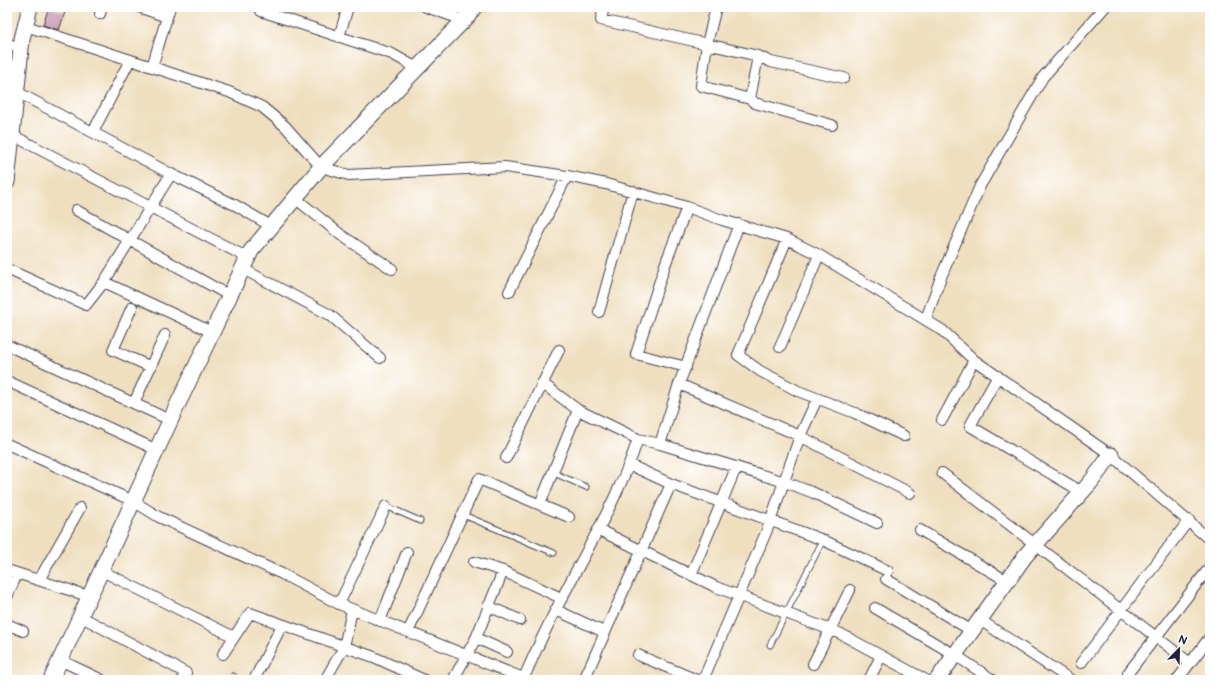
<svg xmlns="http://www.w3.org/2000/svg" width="1217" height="687" font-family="'Balsamiq Sans',sans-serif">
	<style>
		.building { fill: #c99db7 }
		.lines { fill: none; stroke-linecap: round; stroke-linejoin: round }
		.lane-casing { stroke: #413e4f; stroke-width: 7 }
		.street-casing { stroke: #413e4f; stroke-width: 12 }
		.secondary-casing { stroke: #413e4f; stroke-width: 17 }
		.lane { stroke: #fff; stroke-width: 5 }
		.street { stroke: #fff; stroke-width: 10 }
		.secondary { stroke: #fff; stroke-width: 15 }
	</style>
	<rect width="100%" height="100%" fill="#fff"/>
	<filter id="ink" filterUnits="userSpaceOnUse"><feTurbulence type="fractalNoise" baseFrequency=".025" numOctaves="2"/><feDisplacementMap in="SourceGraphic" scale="8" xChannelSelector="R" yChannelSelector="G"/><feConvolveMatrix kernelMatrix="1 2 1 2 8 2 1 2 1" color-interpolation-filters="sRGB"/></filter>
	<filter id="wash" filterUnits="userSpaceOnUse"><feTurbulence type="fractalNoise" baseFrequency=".012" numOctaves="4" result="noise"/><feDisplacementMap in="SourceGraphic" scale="16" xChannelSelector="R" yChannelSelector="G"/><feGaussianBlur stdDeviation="0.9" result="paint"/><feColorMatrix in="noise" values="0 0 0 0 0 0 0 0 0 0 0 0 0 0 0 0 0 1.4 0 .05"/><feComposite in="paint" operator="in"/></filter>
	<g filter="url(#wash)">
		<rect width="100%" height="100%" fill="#efdfbf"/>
		<g id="blocks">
			<path class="building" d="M 49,7 L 65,12 L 59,30 L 43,25 Z"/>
		</g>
	</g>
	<g filter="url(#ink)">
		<use href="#blocks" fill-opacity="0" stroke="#413e4f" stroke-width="1"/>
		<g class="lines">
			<g class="lane-casing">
				<path id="lane" d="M 554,473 L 586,487
					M 386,506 L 420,521
					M 461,514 L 554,553
					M 770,645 L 823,540
					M 231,680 L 233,676"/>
			</g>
			<g class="street-casing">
				<path id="street" d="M 139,7 L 167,17
					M 426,7 L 464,20
					M 604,7 L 601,20 L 707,44 L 716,7
					M 261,11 L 392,54 L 417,68
					M 100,14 L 102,7
					M 26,26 L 229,92 L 262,107 L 285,126 L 321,167 L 349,175 L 505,167 L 567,176 L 606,184 L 687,207 L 722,220 L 787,239 L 819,255 L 942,330 L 974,360 L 1111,455 L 1210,540
					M 339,37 L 348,7
					M 7,43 L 21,49
					M 152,67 L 170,7
					M 17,92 L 171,174 L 235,205 L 271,226
					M 750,99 L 758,56
					M 832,125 L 755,103 L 750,99 L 701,86 L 707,44 L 758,56 L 771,62 L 844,78
					M 93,132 L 130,60
					M 12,135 L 248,258
					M 295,198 L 341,235 L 392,269
					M 76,210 L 230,296
					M 787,239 L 738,355 L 760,371 L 798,391 L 855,413 L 904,436
					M 7,269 L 86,305 L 104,282 L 171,174
					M 243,269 L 330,315 L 380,358
					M 104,282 L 212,332
					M 509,292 L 567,176
					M 132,307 L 113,350 L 151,367
					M 599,312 L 633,191
					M 926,319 L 941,277 L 980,186 L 1043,77 L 1105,7
					M 7,345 L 170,420
					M 780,347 L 819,255
					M 686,367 L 636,354 L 665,265 L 687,207
					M 998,376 L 970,426 L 1082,492
					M 7,381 L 157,450
					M 542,383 L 578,410 L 638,439 L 660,444 L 785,482 L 814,493 L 877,523
					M 679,384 L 800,436 L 910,493
					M 134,403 L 165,335
					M 942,420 L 974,360
					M 7,444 L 133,501 L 159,517 L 282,574 L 339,604 L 523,678
					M 660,444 L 679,384 L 739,224
					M 506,458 L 559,350
					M 630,465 L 671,484 L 823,540 L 888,571
					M 942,473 L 1190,663
					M 540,504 L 578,410
					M 599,530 L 716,587 L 839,633 L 926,680
					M 920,530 L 1007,581
					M 474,562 L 503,571 L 561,598
					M 7,570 L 88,596
					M 100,570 L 234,637
					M 691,575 L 736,468
					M 886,579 L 972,631
					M 39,580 L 80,508
					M 7,597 L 17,574
					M 339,604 L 386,506
					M 488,606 L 520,620
					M 875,608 L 955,655 L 993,680
					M 556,610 L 604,632
					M 80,616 L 186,673 L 182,680
					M 980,620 L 1071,680
					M 380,621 L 407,552
					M 7,624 L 23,631
					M 408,632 L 479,479 L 569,517
					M 476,638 L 507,652
					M 223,654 L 250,613 L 374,657 L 424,680
					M 638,655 L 697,680
					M 60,660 L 102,680
					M 1081,663 L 1189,520
					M 813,664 L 850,590
					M 1128,673 L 1210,567
					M 254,680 L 282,625
					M 325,680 L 344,647 L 352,610
					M 453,680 L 476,638 L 503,571
					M 523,680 C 535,652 548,624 562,598 C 589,545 620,495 638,439
					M 584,680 L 671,484
					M 703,680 L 767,530 L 800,436 L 817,399
					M 869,680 L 881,656
					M 1177,680 L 1210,637"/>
			</g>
			<g class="secondary-casing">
				<path id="secondary" d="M 7,182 L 22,39 L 30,7
					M 51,680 L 176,408 L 251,251 L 321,167 L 468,16 L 474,7
					M 937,680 L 1025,556 L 1090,483 L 1111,455"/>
			</g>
			<use href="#lane" class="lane"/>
			<use href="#street" class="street"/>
			<use href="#secondary" class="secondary"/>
		</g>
	</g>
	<rect width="1217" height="687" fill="none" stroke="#fff" stroke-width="24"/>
	<g transform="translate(1179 649) rotate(23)" stroke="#ffffff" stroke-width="3" paint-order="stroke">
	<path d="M0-3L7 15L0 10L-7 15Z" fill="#22223b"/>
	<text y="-6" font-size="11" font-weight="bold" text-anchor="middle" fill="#22223b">N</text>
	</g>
</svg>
